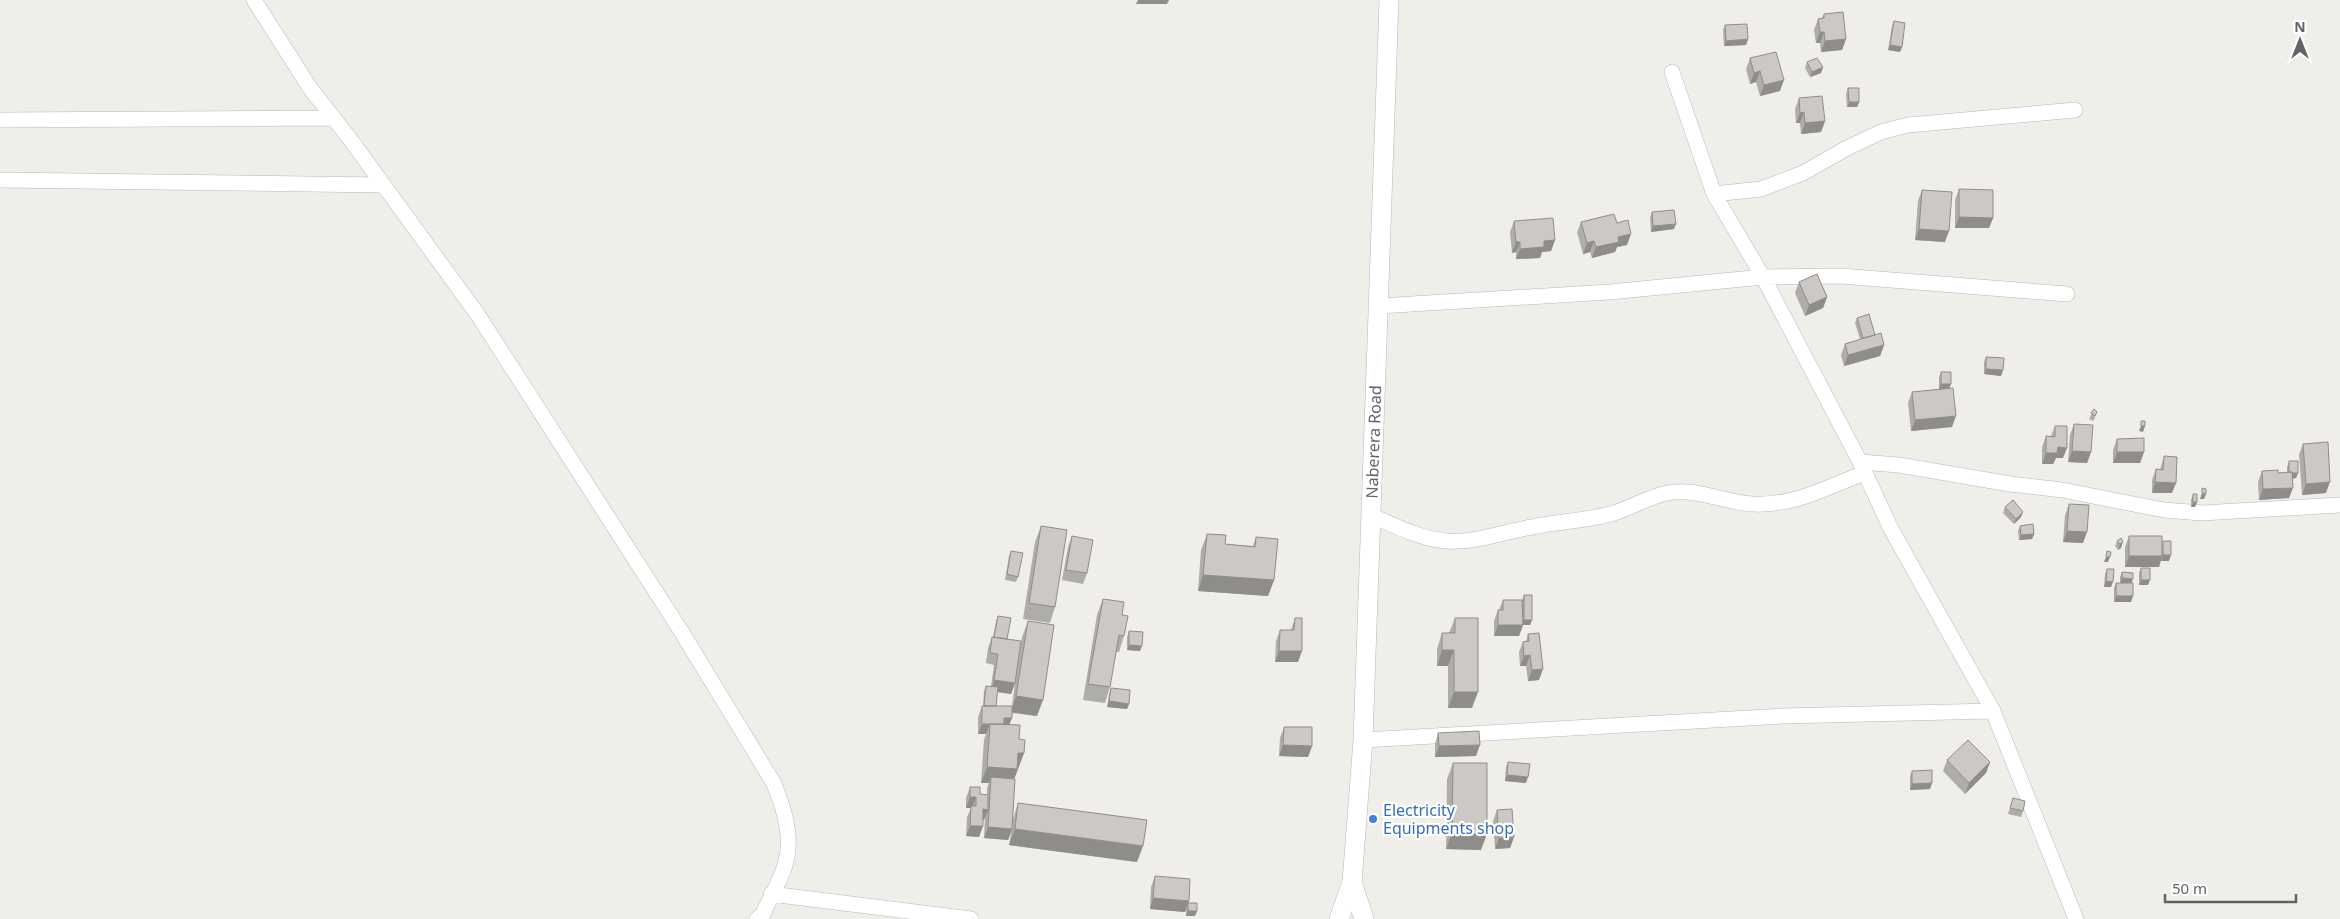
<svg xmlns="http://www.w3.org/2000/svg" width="2340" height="919" font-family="'Noto Sans',sans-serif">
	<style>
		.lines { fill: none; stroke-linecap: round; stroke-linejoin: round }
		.minor-casing { stroke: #b5b8bb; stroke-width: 16 }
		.tertiary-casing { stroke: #b5b8bb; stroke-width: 20 }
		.minor { stroke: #fff; stroke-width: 15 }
		.tertiary { stroke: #fff; stroke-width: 19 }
		.wall { fill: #afada9; fill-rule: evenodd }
		.shaded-wall { fill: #8f8d8a }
		.building { fill: #ccc9c5; stroke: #8f8d8a }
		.shop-dot { fill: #3f7fe0; stroke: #fff; stroke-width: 2 }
		.labels { text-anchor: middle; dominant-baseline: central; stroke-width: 4.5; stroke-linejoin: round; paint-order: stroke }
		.street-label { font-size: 16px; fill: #606367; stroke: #fff }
		.shop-label { font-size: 16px; fill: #366cbe; stroke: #fff; text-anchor: start }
	</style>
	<rect width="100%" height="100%" fill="#f0eee9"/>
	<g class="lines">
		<g class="minor-casing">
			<path id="minor" d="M 254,0 L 310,88 L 350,139 L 478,315 L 681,631 L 773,782 C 783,805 793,836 786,861 C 783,877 770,897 763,914 L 757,919
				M 1672,72 L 1714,194 L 1763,277 L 1860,462 L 1891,529 L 1993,711 L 2076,919
				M 0,120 L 333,118
				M 0,180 L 383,185
				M 1714,194 L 1761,189 L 1803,173 L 1847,148 L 1881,132 L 1908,125 L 2075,110
				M 1379,306 L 1610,292 L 1763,277 L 1841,276 L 2067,294
				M 1860,462 L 1899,465 L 2010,484 L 2062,490 L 2164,510 L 2202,513 L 2340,505
				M 1370,515 C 1394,525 1420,539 1446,541 C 1476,543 1503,532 1532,527 C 1559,521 1587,521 1614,513 C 1632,507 1649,497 1667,493 C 1696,487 1724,503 1753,504 C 1795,506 1826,487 1865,473
				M 1363,740 L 1783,716 L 1993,711
				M 771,894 L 971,919"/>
		</g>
		<g class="tertiary-casing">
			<g id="tertiary">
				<path d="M 1352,882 L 1364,919"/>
				<path id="s1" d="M 1339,919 L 1352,882 L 1363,740 L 1389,0"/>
			</g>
		</g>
		<use href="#minor" class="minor"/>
		<use href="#tertiary" class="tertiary"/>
	</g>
	<path class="wall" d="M 1824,14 L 1846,39 L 1842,50 L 1821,52 L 1820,43 L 1816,43 L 1814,30 L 1818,19 L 1822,18 Z
		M 1894,21 L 1902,47 L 1900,52 L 1888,50 L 1892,26 Z
		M 1725,25 L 1748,39 L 1746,45 L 1724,46 L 1723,30 Z
		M 1750,58 L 1780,91 L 1760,96 L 1756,82 L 1750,84 L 1746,69 Z
		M 1807,62 L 1823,67 L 1821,73 L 1810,77 L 1805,68 Z
		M 1848,88 L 1859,102 L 1857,107 L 1847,107 L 1846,94 Z
		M 1799,98 L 1825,121 L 1821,132 L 1801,134 L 1800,123 L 1796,123 L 1795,109 Z
		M 1959,189 L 1993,218 L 1989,228 L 1955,228 L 1955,200 Z
		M 1922,190 L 1945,242 L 1915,240 L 1918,201 Z
		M 1652,212 L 1674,229 L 1651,232 L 1650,218 Z
		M 1514,221 L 1555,240 L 1551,251 L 1542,252 L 1540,258 L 1516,259 L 1516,252 L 1512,253 L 1510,232 Z
		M 1581,222 L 1617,223 L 1627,245 L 1617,247 L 1615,252 L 1592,258 L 1590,252 L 1583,254 L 1577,232 Z
		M 1799,282 L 1827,297 L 1823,308 L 1805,316 L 1795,293 Z
		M 1857,318 L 1875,335 L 1884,345 L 1880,356 L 1844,366 L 1841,355 L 1845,344 L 1860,339 L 1855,323 Z
		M 1986,357 L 2003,370 L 2001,376 L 1984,374 L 1984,362 Z
		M 1941,372 L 1950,388 L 1952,427 L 1911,431 L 1908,403 L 1912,392 L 1939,389 L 1939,377 Z
		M 2094,409 L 2095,418 L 2093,421 L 2089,419 Z
		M 2074,424 L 2091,452 L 2087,463 L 2068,462 L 2070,435 Z
		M 2055,426 L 2063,458 L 2056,458 L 2053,464 L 2042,464 L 2042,447 L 2046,436 L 2051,436 Z
		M 2117,439 L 2144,452 L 2140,463 L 2113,463 L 2113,450 Z
		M 2303,444 L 2326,493 L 2302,495 L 2299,454 Z
		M 2164,456 L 2172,493 L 2152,493 L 2152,480 L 2156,469 L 2160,470 Z
		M 2289,461 L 2298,473 L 2296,478 L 2292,479 L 2289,498 L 2259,500 L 2258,482 L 2262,471 L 2278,473 L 2287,472 L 2287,467 Z
		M 2193,494 L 2197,502 L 2195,507 L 2191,507 L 2191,500 Z
		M 2069,504 L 2083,543 L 2063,542 L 2065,515 Z
		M 2005,507 L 2021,517 L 2014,524 L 2003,513 Z
		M 1041,526 L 1055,607 L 1050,623 L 1023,619 L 1035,542 Z
		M 2020,526 L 2034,534 L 2032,539 L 2019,540 L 2018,531 Z
		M 1207,534 L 1225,544 L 1253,546 L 1256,537 L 1274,580 L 1268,596 L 1198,591 L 1201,550 Z
		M 1072,536 L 1087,573 L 1083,584 L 1062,580 L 1068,547 Z
		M 2129,536 L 2162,543 L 2169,561 L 2161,561 L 2161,560 L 2159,567 L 2125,567 L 2125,547 Z
		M 2121,538 L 2121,548 L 2118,550 L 2115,546 L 2117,541 Z
		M 1011,551 L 1018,577 L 1016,582 L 1005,580 L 1009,556 Z
		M 2141,568 L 2148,585 L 2139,585 L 2139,573 Z
		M 2107,569 L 2111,587 L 2104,587 L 2105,574 Z
		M 2122,572 L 2132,583 L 2133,596 L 2131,602 L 2114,602 L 2114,588 L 2116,583 L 2120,583 L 2120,577 Z
		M 1524,595 L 1532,620 L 1530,625 L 1523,625 L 1519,636 L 1494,636 L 1494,621 L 1498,610 L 1499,610 L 1503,600 L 1522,600 Z
		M 1103,599 L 1122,615 L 1124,636 L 1119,652 L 1116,652 L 1110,687 L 1105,703 L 1083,700 L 1097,615 Z
		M 998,616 L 1007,639 L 1016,674 L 1022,637 L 1028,621 L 1037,716 L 1012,713 L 1009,725 L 1019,739 L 1024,753 L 1014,779 L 1013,819 L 1018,803 L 1137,862 L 1009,845 L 1011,832 L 1008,840 L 984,838 L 985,816 L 983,820 L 983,826 L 979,837 L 966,836 L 967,817 L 971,808 L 966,808 L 966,798 L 970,787 L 980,794 L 987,795 L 987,788 L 989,783 L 981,783 L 984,740 L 986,734 L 978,734 L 978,717 L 982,706 L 983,706 L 984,691 L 986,686 L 991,686 L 994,665 L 986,663 L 988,648 L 992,637 L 993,637 L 996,621 ZM 1015,683 L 1012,706 L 996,706 L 997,692 L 1011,694 Z
		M 1295,618 L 1298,662 L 1275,662 L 1276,641 L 1280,630 L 1291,630 Z
		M 1455,618 L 1472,708 L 1448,708 L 1448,666 L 1437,666 L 1437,649 L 1442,633 L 1449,633 Z
		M 1129,631 L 1140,651 L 1127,650 L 1127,637 Z
		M 1528,634 L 1539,680 L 1528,681 L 1526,666 L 1520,666 L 1519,652 L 1523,642 L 1526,641 Z
		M 1111,688 L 1129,704 L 1127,709 L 1107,707 L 1109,694 Z
		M 1284,727 L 1312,746 L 1308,757 L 1279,756 L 1280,738 Z
		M 1438,733 L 1476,756 L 1435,757 L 1435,744 Z
		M 1947,760 L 1990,762 L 1986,773 L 1965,794 L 1943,771 Z
		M 1508,762 L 1526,783 L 1505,781 L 1506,767 Z
		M 1453,763 L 1481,850 L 1446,849 L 1447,779 Z
		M 1912,771 L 1930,789 L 1910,790 L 1910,776 Z
		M 2013,798 L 2023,811 L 2021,817 L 2008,814 Z
		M 1497,810 L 1514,837 L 1510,848 L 1495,849 L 1493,821 Z
		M 1155,876 L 1189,901 L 1185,912 L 1150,909 L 1151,887 Z
		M 1188,903 L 1195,916 L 1186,916 L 1186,908 Z"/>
	<path class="shaded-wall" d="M 1138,0 L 1169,0 L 1167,4 L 1136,4 Z
		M 1820,32 L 1824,32 L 1820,43 L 1816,43 Z
		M 1748,39 L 1746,45 L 1724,46 L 1726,41 Z
		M 1846,39 L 1842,50 L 1821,52 L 1825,41 Z
		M 1890,45 L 1902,47 L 1900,52 L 1888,50 Z
		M 1823,67 L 1821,73 L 1810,77 L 1812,72 Z
		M 1760,71 L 1756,82 L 1750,84 L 1754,73 Z
		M 1784,80 L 1780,91 L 1760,96 L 1764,85 Z
		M 1849,102 L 1859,102 L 1857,107 L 1847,107 Z
		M 1804,112 L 1800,123 L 1796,123 L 1800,113 Z
		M 1825,121 L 1821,132 L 1801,134 L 1805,123 Z
		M 1959,217 L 1993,218 L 1989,228 L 1955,228 Z
		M 1676,224 L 1674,229 L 1651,232 L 1653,226 Z
		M 1919,229 L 1949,231 L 1945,242 L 1915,240 Z
		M 1631,234 L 1627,245 L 1617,247 L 1615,252 L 1592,258 L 1596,247 L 1618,237 Z
		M 1555,240 L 1551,251 L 1542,252 L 1540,258 L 1516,259 L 1520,249 L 1544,241 Z
		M 1594,241 L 1590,252 L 1583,254 L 1587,243 Z
		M 1516,242 L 1520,242 L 1516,252 L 1512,253 Z
		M 1827,297 L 1823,308 L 1805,316 L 1809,305 Z
		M 1884,345 L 1880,356 L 1844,366 L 1848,355 Z
		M 1986,369 L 2003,370 L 2001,376 L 1984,374 Z
		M 1941,384 L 1951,384 L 1949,389 L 1939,389 Z
		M 1956,416 L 1952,427 L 1911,431 L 1915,420 Z
		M 2141,426 L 2145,426 L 2143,432 L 2139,431 Z
		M 2058,447 L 2067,448 L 2063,458 L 2056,458 L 2053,464 L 2042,464 L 2046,453 Z
		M 2072,451 L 2091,452 L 2087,463 L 2068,462 Z
		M 2117,452 L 2144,452 L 2140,463 L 2113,463 Z
		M 2298,473 L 2296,478 L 2287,479 L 2289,474 Z
		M 2155,482 L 2176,483 L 2172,493 L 2152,493 Z
		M 2330,482 L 2326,493 L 2302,495 L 2306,484 Z
		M 2293,488 L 2289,498 L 2259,500 L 2263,489 Z
		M 2202,493 L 2206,494 L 2204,499 L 2200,499 Z
		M 2193,502 L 2197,502 L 2195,507 L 2191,507 Z
		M 2023,512 L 2021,517 L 2014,524 L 2016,519 Z
		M 2067,531 L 2087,532 L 2083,543 L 2063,542 Z
		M 2034,534 L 2032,539 L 2019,540 L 2021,535 Z
		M 2123,542 L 2121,548 L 2118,550 L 2120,544 Z
		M 2163,555 L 2171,555 L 2169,561 L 2161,561 Z
		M 2129,556 L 2162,556 L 2159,567 L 2125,567 Z
		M 2106,557 L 2110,557 L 2108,562 L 2104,562 Z
		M 1203,575 L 1274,580 L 1268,596 L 1198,591 Z
		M 2122,578 L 2133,579 L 2131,584 L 2120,584 Z
		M 2141,580 L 2150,580 L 2148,585 L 2139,585 Z
		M 2106,581 L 2113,582 L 2111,587 L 2104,587 Z
		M 2116,596 L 2133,596 L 2131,602 L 2114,602 Z
		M 1524,620 L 1532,620 L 1530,625 L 1523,625 L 1519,636 L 1494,636 L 1498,625 L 1522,625 Z
		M 1129,645 L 1142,646 L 1140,651 L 1127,650 Z
		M 1442,650 L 1454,650 L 1448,666 L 1437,666 Z
		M 1279,651 L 1302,651 L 1298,662 L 1275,662 Z
		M 1530,655 L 1526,666 L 1520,666 L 1524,656 Z
		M 1543,669 L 1539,680 L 1528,681 L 1532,670 Z
		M 994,680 L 1015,683 L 1011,694 L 991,691 Z
		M 1454,692 L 1478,692 L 1472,708 L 1448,708 Z
		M 1016,696 L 1043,700 L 1037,716 L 1011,712 Z
		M 1109,701 L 1129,704 L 1127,709 L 1107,707 Z
		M 1004,718 L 1012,718 L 1008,728 L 990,724 L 986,734 L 978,734 L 982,724 Z
		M 1283,745 L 1312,746 L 1308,757 L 1279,756 Z
		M 1480,745 L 1476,756 L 1435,757 L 1439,746 Z
		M 1018,753 L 1024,753 L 1012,785 L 991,777 L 989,783 L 981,783 L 987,767 Z
		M 1990,762 L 1986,773 L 1965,794 L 1969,783 Z
		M 1507,775 L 1528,777 L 1526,783 L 1505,781 Z
		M 1932,783 L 1930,789 L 1910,790 L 1912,784 Z
		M 970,797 L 976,797 L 972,808 L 966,808 Z
		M 983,809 L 988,810 L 984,820 L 979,820 Z
		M 970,826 L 983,826 L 979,837 L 966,836 Z
		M 988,827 L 1012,829 L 1008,840 L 984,838 Z
		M 1015,829 L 1143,846 L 1137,862 L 1009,845 Z
		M 1452,833 L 1487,834 L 1481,850 L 1446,849 Z
		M 1514,837 L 1510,848 L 1495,849 L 1499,838 Z
		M 1153,898 L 1189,901 L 1185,912 L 1150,909 Z
		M 1188,911 L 1197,911 L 1195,916 L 1186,916 Z"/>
	<path class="building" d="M 1843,12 L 1846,39 L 1825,41 L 1824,32 L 1820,32 L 1818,19 L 1824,18 L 1824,14 Z
		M 1894,21 L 1905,23 L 1902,47 L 1890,45 Z
		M 1747,24 L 1748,39 L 1726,41 L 1725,25 Z
		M 1776,52 L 1784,80 L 1764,85 L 1760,71 L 1754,73 L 1750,58 Z
		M 1817,58 L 1823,67 L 1812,72 L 1807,62 Z
		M 1848,88 L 1859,88 L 1859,102 L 1849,102 Z
		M 1822,96 L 1825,121 L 1805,123 L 1804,112 L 1800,113 L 1799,98 Z
		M 1959,189 L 1993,190 L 1993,218 L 1959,217 Z
		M 1922,190 L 1952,192 L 1949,231 L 1919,229 Z
		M 1674,210 L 1676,224 L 1653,226 L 1652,212 Z
		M 1614,214 L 1617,223 L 1628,220 L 1631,234 L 1618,237 L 1619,242 L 1596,247 L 1594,241 L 1587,243 L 1581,222 Z
		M 1553,218 L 1555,240 L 1544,241 L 1544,247 L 1520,249 L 1520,242 L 1516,242 L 1514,221 Z
		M 1817,274 L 1827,297 L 1809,305 L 1799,282 Z
		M 1869,314 L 1875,335 L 1863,338 L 1857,318 Z
		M 1881,333 L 1884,345 L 1848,355 L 1845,344 Z
		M 1986,357 L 2004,358 L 2003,370 L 1986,369 Z
		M 1941,372 L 1951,372 L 1951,384 L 1941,384 Z
		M 1953,388 L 1956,416 L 1915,420 L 1912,392 Z
		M 2094,409 L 2097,412 L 2095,416 L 2091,413 Z
		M 2141,421 L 2145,421 L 2145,426 L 2141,426 Z
		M 2074,424 L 2093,425 L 2091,452 L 2072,451 Z
		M 2055,426 L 2067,426 L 2067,448 L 2058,447 L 2057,453 L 2046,453 L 2046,436 L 2055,437 Z
		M 2144,438 L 2144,452 L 2117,452 L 2117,439 Z
		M 2328,442 L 2330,482 L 2306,484 L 2303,444 Z
		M 2164,456 L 2177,457 L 2176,483 L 2155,482 L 2156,469 L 2163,470 Z
		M 2289,461 L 2298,461 L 2298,473 L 2292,473 L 2292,472 L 2289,472 Z
		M 2278,470 L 2278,473 L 2292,472 L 2293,488 L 2263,489 L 2262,471 Z
		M 2202,488 L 2206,489 L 2206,494 L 2202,493 Z
		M 2193,494 L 2197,494 L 2197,502 L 2193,502 Z
		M 2013,500 L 2023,512 L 2016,519 L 2005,507 Z
		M 2069,504 L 2089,505 L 2087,532 L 2067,531 Z
		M 2033,524 L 2034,534 L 2021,535 L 2020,526 Z
		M 1041,526 L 1067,530 L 1055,607 L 1029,603 Z
		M 1207,534 L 1226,535 L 1225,544 L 1255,547 L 1256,537 L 1278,539 L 1274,580 L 1203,575 Z
		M 1072,536 L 1093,540 L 1087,573 L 1066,570 Z
		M 2129,536 L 2162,536 L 2162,556 L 2129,556 Z
		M 2121,538 L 2123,542 L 2120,544 L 2117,541 Z
		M 2163,541 L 2171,541 L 2171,555 L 2163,555 Z
		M 1011,551 L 1023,553 L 1018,577 L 1007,574 Z
		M 2107,551 L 2111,552 L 2110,557 L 2106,557 Z
		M 2141,568 L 2150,568 L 2150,580 L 2141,580 Z
		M 2107,569 L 2114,569 L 2113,582 L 2106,581 Z
		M 2122,572 L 2133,573 L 2133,579 L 2122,578 Z
		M 2116,583 L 2133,583 L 2133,596 L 2116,596 Z
		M 1524,595 L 1532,595 L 1532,620 L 1524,620 Z
		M 1103,599 L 1124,602 L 1122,615 L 1128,616 L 1124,636 L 1119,635 L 1110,687 L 1088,684 Z
		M 1503,600 L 1522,600 L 1523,625 L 1498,625 L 1498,610 L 1503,610 Z
		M 998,616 L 1011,618 L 1007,639 L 994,637 Z
		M 1295,618 L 1302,618 L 1302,651 L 1279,651 L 1280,630 L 1294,630 Z
		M 1455,618 L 1478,618 L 1478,692 L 1454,692 L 1454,650 L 1442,650 L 1442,633 L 1455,633 Z
		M 1028,621 L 1054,625 L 1043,700 L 1016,696 Z
		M 1129,631 L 1143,632 L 1142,646 L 1129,645 Z
		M 1539,633 L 1543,669 L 1532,670 L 1530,655 L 1524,656 L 1523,642 L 1529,641 L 1528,634 Z
		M 992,637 L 1021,641 L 1015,683 L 994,680 L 998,654 L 990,653 Z
		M 986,686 L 998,687 L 996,706 L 984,706 Z
		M 1111,688 L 1130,690 L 1129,704 L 1109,701 Z
		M 982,706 L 1012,706 L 1012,718 L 1004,718 L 1004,724 L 982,724 Z
		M 990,724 L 1020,725 L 1019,739 L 1025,740 L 1024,753 L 1018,753 L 1017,769 L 987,767 Z
		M 1284,727 L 1312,727 L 1312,746 L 1283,745 Z
		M 1479,731 L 1480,745 L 1439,746 L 1438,733 Z
		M 1968,740 L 1990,762 L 1969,783 L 1947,760 Z
		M 1508,762 L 1530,764 L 1528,777 L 1507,775 Z
		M 1453,763 L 1487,763 L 1487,834 L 1452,833 Z
		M 1932,770 L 1932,783 L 1912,784 L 1912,771 Z
		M 991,777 L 1015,779 L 1012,829 L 988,827 Z
		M 970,787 L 980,787 L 980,794 L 988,795 L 988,810 L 983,809 L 983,826 L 970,826 L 971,806 L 976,806 L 976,797 L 970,797 Z
		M 2013,798 L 2025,801 L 2023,811 L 2010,808 Z
		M 1018,803 L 1147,820 L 1143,846 L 1015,829 Z
		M 1512,809 L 1514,837 L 1499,838 L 1497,810 Z
		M 1155,876 L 1190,879 L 1189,901 L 1153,898 Z
		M 1188,903 L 1197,903 L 1197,911 L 1188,911 Z"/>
	<circle class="shop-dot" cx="1373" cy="819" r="5"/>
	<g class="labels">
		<g class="street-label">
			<text stroke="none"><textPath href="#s1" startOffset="480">Naberera Road</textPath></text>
		</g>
		<g class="shop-label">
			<text x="1383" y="810">Electricity<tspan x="1383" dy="18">Equipments shop</tspan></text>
		</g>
	</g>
	<g transform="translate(2300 40)" stroke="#ffffff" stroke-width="4" paint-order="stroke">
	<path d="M0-4L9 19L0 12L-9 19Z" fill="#606367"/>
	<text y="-8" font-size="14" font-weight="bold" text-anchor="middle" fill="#606367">N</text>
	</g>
	<path d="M2165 894v8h131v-8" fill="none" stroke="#606367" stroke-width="2.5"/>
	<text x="2172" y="894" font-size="15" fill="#606367" stroke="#ffffff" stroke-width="4" paint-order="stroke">50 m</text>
</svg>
